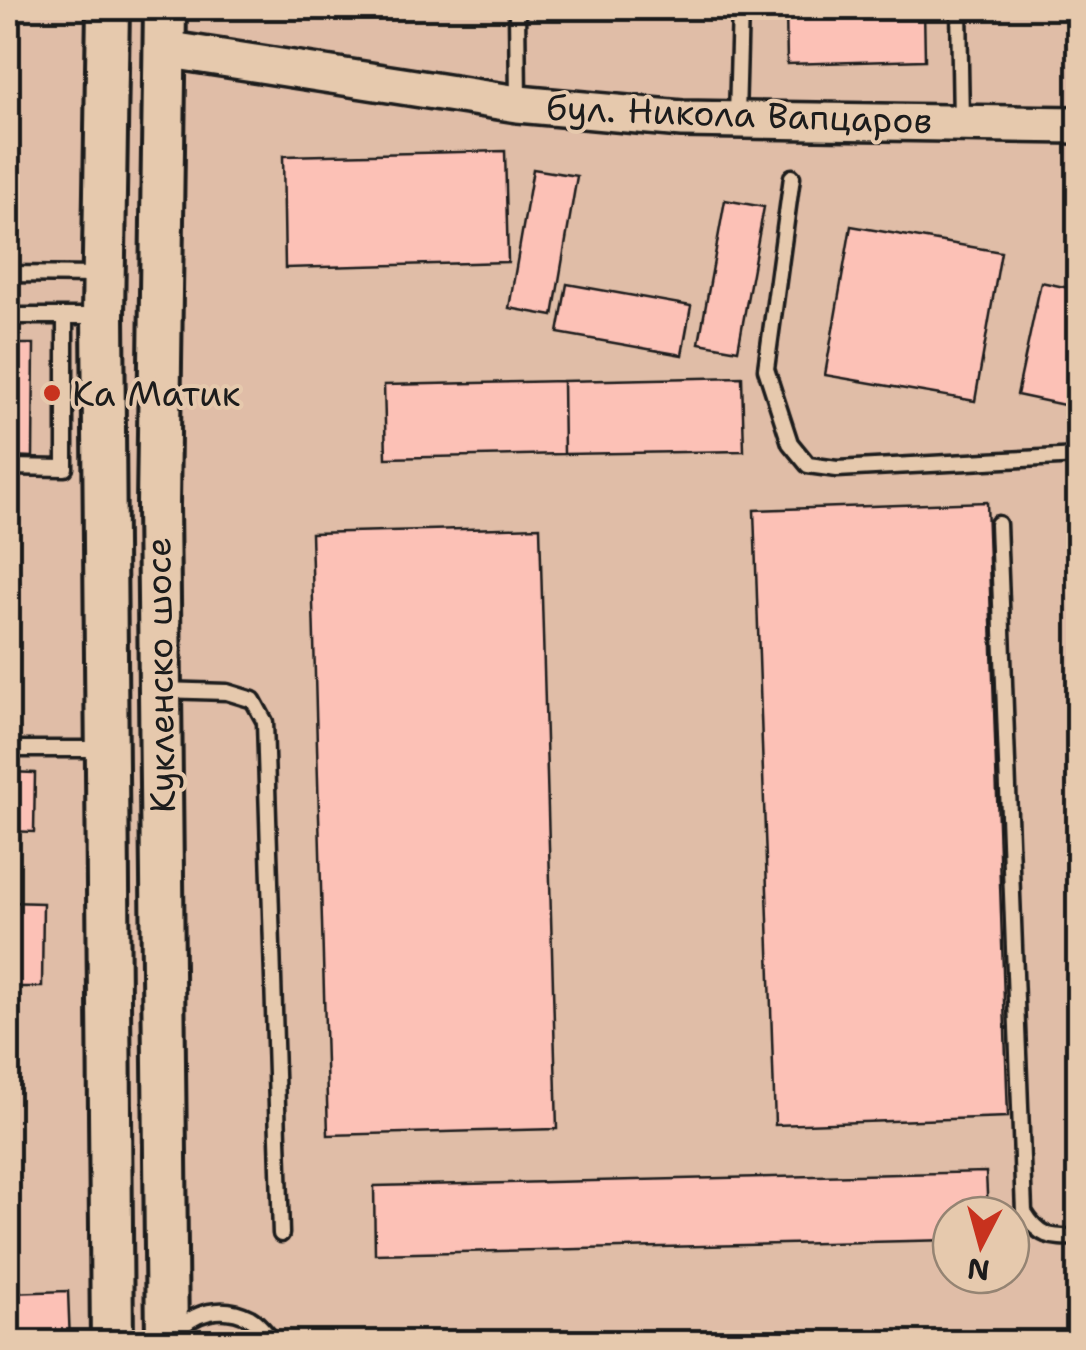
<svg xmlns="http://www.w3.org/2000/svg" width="1086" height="1350" font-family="'Shantell Sans',sans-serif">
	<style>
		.built { fill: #e0bda7; fill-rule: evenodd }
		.building { fill: #fcc1b6; stroke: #1c1c1c; stroke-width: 2.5 }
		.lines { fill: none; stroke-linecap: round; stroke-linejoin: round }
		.service-casing { stroke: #1c1c1c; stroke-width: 21 }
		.tertiary-casing { stroke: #1c1c1c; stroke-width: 42 }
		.secondary-casing { stroke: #1c1c1c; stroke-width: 48 }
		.service { stroke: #e6c9ad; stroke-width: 14 }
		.tertiary { stroke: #e6c9ad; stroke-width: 35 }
		.secondary { stroke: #e6c9ad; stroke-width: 40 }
		.poi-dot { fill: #c8321e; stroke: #e6c9ad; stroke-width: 4 }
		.labels { text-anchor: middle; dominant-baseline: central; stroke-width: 8; stroke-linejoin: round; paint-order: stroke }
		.street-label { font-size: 35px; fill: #1c1c1c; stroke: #e6c9ad }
		.poi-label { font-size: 35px; fill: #1c1c1c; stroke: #e6c9ad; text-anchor: start }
	</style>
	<rect width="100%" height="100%" fill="#e6c9ad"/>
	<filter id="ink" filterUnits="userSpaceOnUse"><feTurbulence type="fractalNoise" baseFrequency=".01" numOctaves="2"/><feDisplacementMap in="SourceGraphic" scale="20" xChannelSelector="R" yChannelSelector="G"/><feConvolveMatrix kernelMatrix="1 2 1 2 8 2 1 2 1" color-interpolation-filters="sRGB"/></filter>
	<g filter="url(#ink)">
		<path class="built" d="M 8,8 L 1078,8 L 1078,1342 L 8,1342 ZM 951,1215 L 1011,1215 L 1011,1275 L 951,1275 Z"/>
		<path class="building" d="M 786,8 L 924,8 L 925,60 L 787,64 Z
			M 505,151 L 508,262 L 285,268 L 283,156 Z
			M 533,169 L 577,176 L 553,316 L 509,308 Z
			M 725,200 L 764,207 L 738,350 L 699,343 Z
			M 851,226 L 1001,252 L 975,401 L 825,375 Z
			M 1041,282 L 1078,290 L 1078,337 L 1064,405 L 1017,395 Z
			M 567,284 L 691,306 L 682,355 L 558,333 Z
			M 8,344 L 34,344 L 33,457 L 8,456 Z
			M 742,377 L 744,451 L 564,454 L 563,381 Z
			M 563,381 L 564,454 L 386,458 L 384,385 Z
			M 987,502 L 1008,1117 L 775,1125 L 754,510 Z
			M 540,527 L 557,1129 L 328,1135 L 311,533 Z
			M 8,772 L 35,773 L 34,832 L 8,831 Z
			M 8,902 L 43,903 L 42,987 L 8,987 Z
			M 986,1172 L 988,1215 L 951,1215 L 951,1240 L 375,1254 L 374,1186 Z
			M 68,1291 L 70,1342 L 8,1342 L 8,1293 Z"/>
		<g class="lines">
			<g class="service-casing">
				<path id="service" d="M 517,8 L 518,103
					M 959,8 L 961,122
					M 737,117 L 740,8
					M 792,177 L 766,369 L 790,443 L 808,465 L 837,469 L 1078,456
					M 8,274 L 98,275
					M 8,316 L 98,316
					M 8,467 L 65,468 L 65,316
					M 998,524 L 1024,1212 C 1039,1237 1050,1238 1078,1237
					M 161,690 L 227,692 L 253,700 L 265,722 L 281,1234
					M 8,749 L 102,749
					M 175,1334 C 193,1311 223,1304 250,1318 C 259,1323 267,1335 274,1342"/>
			</g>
			<g class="tertiary-casing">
				<path id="tertiary" d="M 164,49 L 518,104 L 682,119 L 1078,125"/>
			</g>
			<g class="secondary-casing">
				<path id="secondary" d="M 108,8 L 103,316 L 112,1342
					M 165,8 L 158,505 L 167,1342"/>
			</g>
			<use href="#service" class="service"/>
			<use href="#tertiary" class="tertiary"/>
			<use href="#secondary" class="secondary"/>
		</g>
	</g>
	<circle class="poi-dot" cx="52" cy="393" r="10"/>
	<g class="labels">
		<g class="street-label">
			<text transform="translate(739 114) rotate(2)">бул. Никола Вапцаров</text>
			<text transform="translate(160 675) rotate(-91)">Кукленско шосе</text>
		</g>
		<g class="poi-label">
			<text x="72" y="393">Ка Матик</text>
		</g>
	</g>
	<rect width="1086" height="1350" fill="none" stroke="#e6c9ad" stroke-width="40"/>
	<rect x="20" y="20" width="1046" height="1310" fill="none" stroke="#1c1c1c" stroke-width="4" filter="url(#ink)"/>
	<g transform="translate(981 1245) rotate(186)"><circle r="48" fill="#e6c9ad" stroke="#958473" stroke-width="2.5"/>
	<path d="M0-8L18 38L0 25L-18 38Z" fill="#c8321e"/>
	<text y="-15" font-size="28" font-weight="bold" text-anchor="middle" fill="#1c1c1c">N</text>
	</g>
</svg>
